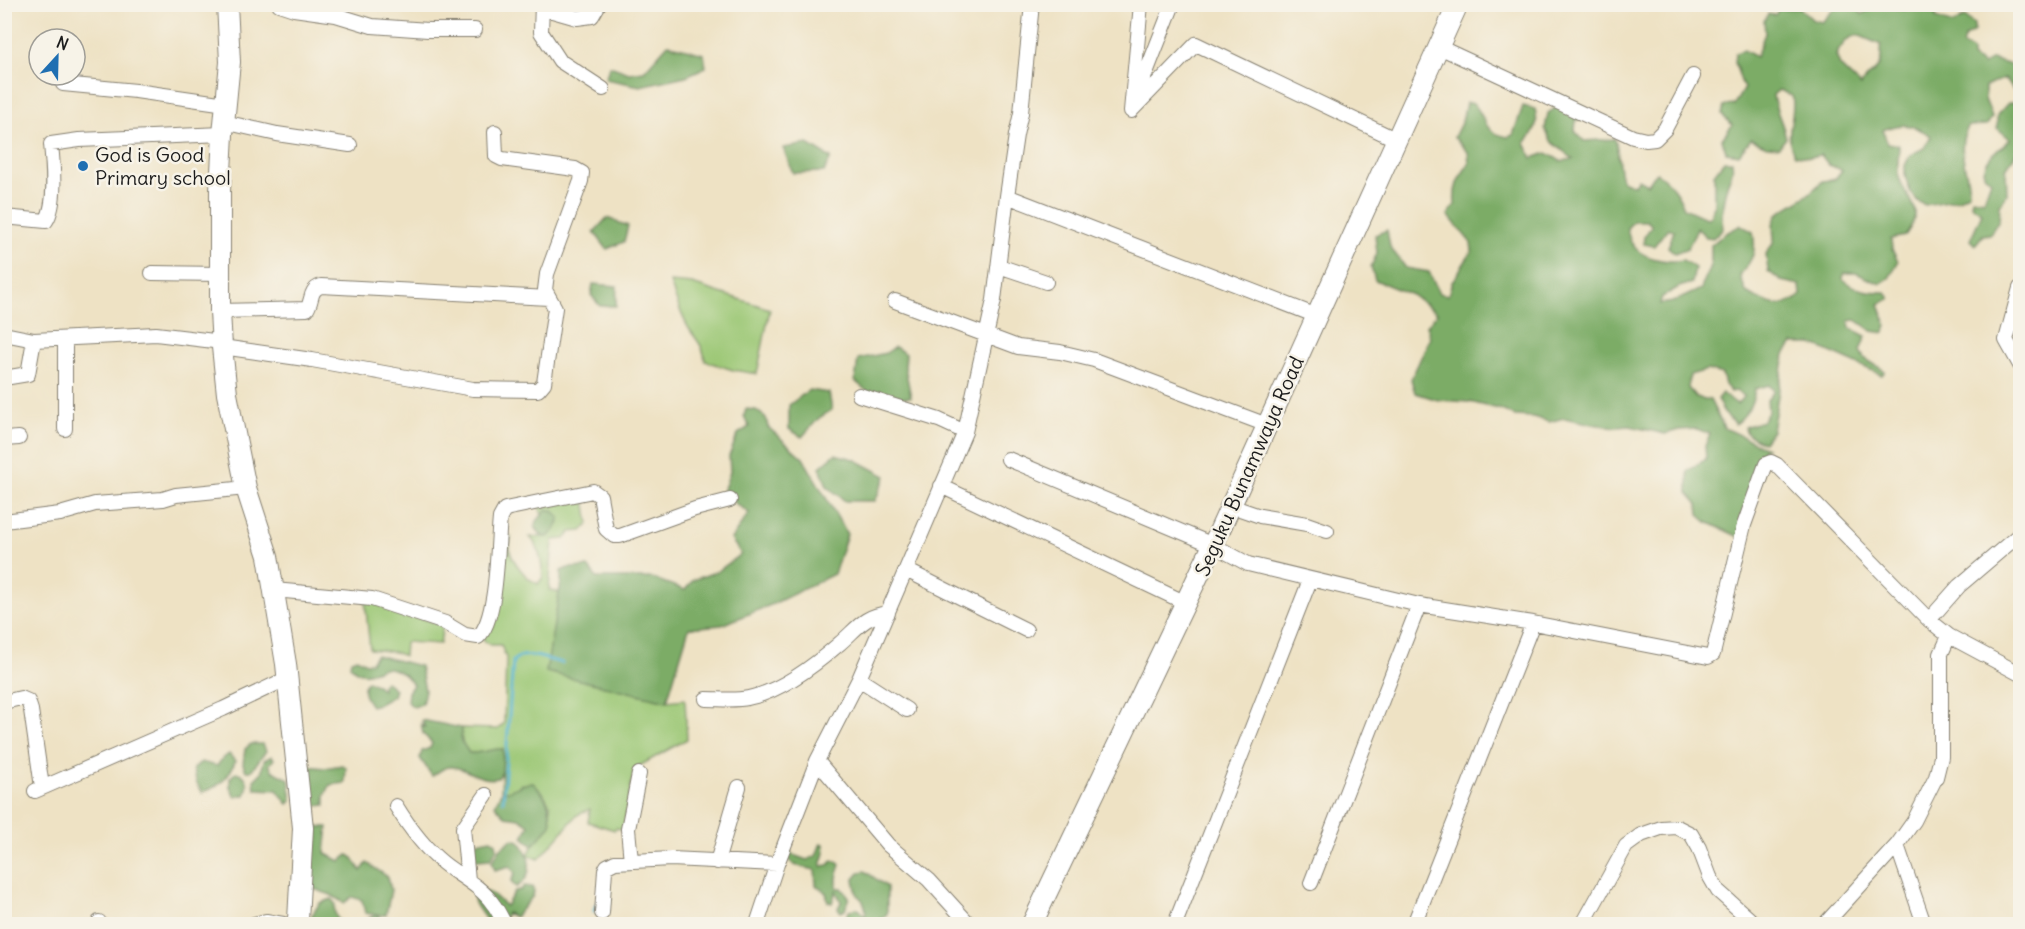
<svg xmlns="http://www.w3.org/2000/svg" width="2025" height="929" font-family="Delius,sans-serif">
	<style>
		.green { fill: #9bc775; stroke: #5c7248; stroke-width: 1.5 }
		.forest { fill: #7cac66; stroke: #4c6441; stroke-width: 1.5; fill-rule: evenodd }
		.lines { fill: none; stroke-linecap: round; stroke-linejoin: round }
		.stream { stroke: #50b2cf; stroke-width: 3 }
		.street-casing { stroke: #857f70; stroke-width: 16 }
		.secondary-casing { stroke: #857f70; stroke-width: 22 }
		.street { stroke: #fff; stroke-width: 14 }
		.secondary { stroke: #fff; stroke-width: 20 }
		.poi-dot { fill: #1f6fb2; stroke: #f7f3e8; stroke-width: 2 }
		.labels { text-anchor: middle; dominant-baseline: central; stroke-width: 5; stroke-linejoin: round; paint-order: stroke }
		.poi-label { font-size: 20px; fill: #1c1c1c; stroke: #f7f3e8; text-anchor: start }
		.street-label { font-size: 20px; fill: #1c1c1c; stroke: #f7f3e8 }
	</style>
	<rect width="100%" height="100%" fill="#f7f3e8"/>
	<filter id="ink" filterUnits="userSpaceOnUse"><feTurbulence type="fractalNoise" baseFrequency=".0167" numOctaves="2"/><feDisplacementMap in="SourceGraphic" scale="12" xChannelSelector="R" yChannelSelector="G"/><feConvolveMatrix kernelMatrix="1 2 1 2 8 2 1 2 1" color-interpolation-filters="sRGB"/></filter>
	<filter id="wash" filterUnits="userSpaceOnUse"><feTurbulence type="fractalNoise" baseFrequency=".008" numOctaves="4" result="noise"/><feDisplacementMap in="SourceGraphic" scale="24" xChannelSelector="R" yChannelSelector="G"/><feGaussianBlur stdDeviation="1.35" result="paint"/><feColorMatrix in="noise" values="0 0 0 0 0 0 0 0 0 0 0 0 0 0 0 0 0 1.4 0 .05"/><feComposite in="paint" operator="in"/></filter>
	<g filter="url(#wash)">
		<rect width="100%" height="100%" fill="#eee2c4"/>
		<path class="green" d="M 670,282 L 692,284 L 770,309 L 757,374 L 733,370 L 705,361 C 704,345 696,340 688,327 C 680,313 675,297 670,282 Z
			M 584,493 L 589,524 L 582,531 L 571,532 L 565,539 L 553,540 L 549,590 L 559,592 L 547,672 L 667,701 L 685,699 L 687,739 L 634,769 L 623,830 L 616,828 L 615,830 L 588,822 L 590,809 L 577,815 L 539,859 L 528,855 L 533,845 L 551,825 L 550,805 L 542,791 L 521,784 L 513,791 L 501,792 L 503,749 C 491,748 482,754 469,753 C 462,744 460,739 462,728 L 498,729 L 504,723 L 506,658 L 501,645 L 491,645 L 482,639 L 493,627 L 497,613 L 502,537 L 511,537 C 511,539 509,546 509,548 C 512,561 526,579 538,584 L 543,577 C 541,562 541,549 530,537 L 548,537 L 559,523 L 542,515 L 538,504 Z
			M 365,600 L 443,625 L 440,644 L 405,642 L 404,656 L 394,652 L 370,649 Z"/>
		<path class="forest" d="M 1844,5 L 1854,5 L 1862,14 L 1869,10 L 1872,5 L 1887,5 L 1890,7 L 1905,10 L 1911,5 L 1926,7 L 1928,5 L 1938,5 L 1936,7 L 1936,18 L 1953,24 L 1965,17 L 1974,24 L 1974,31 L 1965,37 L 1962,44 L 1972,51 L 1972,57 L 1983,65 L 1992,59 L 2017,67 C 2021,74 2023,83 2018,90 L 2013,90 L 2005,78 L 1985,87 L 1985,99 L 1992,117 L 1987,125 L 1969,126 C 1954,146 1969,171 1969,193 L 1959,199 L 1925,205 L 1917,201 L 1910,191 L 1905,176 L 1905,166 L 1910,155 L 1924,148 L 1931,136 C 1913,124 1903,122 1883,130 L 1887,143 L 1899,145 C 1899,154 1897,164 1898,173 C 1904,204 1929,202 1905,236 L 1891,239 L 1892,249 L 1898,262 L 1889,278 L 1880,284 L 1856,273 L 1844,273 L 1843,279 C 1857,291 1869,292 1886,292 L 1890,299 L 1879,304 L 1886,324 L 1884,333 L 1872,331 L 1856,320 L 1849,321 L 1850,328 L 1866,336 L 1860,351 L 1864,358 L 1885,371 L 1882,375 L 1812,344 L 1793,344 L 1785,354 L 1772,431 L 1764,442 C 1755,440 1747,436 1744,427 L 1763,421 L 1768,411 L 1767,400 L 1774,391 L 1769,385 L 1755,389 C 1753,404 1747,415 1735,424 L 1724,413 L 1717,399 L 1722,393 L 1737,404 L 1744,396 L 1736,391 L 1731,392 L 1725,385 L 1722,374 L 1707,370 L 1690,375 L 1688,388 L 1696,397 L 1710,400 L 1724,428 C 1739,433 1751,442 1766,448 L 1763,450 L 1760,479 L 1741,538 L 1707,522 L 1699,515 L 1698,504 L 1688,493 L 1688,471 L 1706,459 L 1705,446 L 1710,434 L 1697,429 L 1679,430 L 1665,434 L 1630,426 L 1616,427 L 1598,425 L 1564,418 L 1549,422 L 1533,417 L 1515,416 L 1499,409 L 1469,402 L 1438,400 L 1415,393 L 1411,379 L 1430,338 L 1427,326 L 1437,313 L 1412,295 L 1375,280 L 1371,267 L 1377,253 L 1375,235 L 1387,230 L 1390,247 L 1406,268 L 1429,272 L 1439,293 L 1448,295 L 1452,282 L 1472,251 L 1471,243 L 1448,215 L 1455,205 C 1453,187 1458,178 1469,164 L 1468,152 L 1454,137 L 1462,121 L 1466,103 L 1473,103 C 1488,119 1481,132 1508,137 L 1513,135 L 1523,106 L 1535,109 C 1539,124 1535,132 1525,143 L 1532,158 L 1547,153 L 1561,161 L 1573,159 L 1551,141 L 1545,129 L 1548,113 L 1566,101 L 1578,104 L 1589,112 L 1583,120 L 1576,120 L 1575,131 L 1584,141 L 1615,139 C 1619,153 1618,167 1622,180 L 1634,185 L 1638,179 L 1647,184 L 1651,178 L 1657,173 C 1671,183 1678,192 1684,208 L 1706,218 L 1710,217 L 1714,206 L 1714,174 L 1724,161 L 1732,161 C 1734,175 1729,176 1726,189 C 1723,201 1721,215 1723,228 L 1713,238 L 1706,237 L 1697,228 L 1688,248 L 1675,253 L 1668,247 L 1674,231 L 1668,228 L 1654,246 L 1643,244 L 1644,236 L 1652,226 L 1647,221 L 1634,221 L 1627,228 C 1628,232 1629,238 1631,242 C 1640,259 1666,263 1683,260 L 1695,268 L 1692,283 L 1679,287 L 1662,297 L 1660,304 L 1673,302 L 1701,289 L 1711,263 L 1711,245 L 1724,234 L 1741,225 L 1753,232 C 1757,252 1753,259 1740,275 L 1746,292 C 1767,303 1781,313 1801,295 L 1800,285 L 1781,281 L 1768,271 L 1766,254 L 1774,242 L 1773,224 L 1777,214 L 1805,197 L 1823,181 L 1835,179 L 1842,170 L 1829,165 L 1821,155 L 1809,157 L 1795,155 C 1782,136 1797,116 1792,96 L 1779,90 L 1773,95 C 1775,111 1783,122 1786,138 L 1779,147 L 1767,146 L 1751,139 L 1739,154 L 1726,152 L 1722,139 L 1732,125 L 1722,115 L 1724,106 L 1734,105 L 1744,88 C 1739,79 1739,71 1734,63 L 1735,53 L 1744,50 L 1756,57 L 1765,33 L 1764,21 L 1768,14 L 1775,15 L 1779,9 L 1800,8 L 1813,20 L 1822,22 L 1835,8 ZM 1858,35 L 1881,45 C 1883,76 1872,66 1861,86 L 1840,66 L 1836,55 C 1842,45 1847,37 1858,35 Z
			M 668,44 L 704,54 L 706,67 L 686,76 L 640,86 L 605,79 L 610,66 L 629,73 L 644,71 Z
			M 2008,103 L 2020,103 L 2020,147 L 2006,169 L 2007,194 L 2000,205 L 1999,220 L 1990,234 L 1983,235 L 1975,245 L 1970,240 L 1982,213 L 1971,205 L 1972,198 L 1984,200 L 1991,180 L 1984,175 C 1983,157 1999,151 2010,139 L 1997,128 L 1997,115 Z
			M 808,144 L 831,158 L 824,172 L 793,173 L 783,148 Z
			M 607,218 L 628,226 L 624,242 L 607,249 L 594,232 Z
			M 593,284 L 617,286 L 616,306 L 600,306 L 591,295 Z
			M 895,347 L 906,354 L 905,367 L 911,397 C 884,400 875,400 855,381 L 858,359 L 886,353 Z
			M 809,390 L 829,393 L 832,410 L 819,418 L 802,437 L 789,429 L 789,405 Z
			M 746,409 L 756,410 L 766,418 L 768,427 L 803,458 L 847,534 L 834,574 L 773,604 L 722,625 L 689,628 L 667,701 L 546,672 L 561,582 L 561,571 L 568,568 L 588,567 L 597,578 L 652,578 L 685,590 L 693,580 L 718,571 L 741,554 L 731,539 L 749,513 L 722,494 L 730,472 L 729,456 L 738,434 L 749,427 L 744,416 Z
			M 835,454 L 854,459 L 886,476 L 875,501 L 845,501 L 827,486 L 820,467 Z
			M 547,509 L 553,511 L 560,518 L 555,530 L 548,537 L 542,536 L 535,527 L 537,521 Z
			M 376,655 L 420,666 L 425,690 L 422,704 L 414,707 L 407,702 L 408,692 L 413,685 C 408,675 392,665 380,669 C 368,674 359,677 350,665 L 351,660 L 357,658 L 366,663 L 371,662 Z
			M 367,681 L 377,685 L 382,690 L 382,685 L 385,681 L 395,689 L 393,696 L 379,704 L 371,706 C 365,698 360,690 367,681 Z
			M 422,720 L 462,728 L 461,741 L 469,753 C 482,754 491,748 503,749 L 502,772 L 498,778 C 478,783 461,762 445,768 C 440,770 436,774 432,776 L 420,758 L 422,751 L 430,748 L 432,743 L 423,734 L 421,724 L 425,728 Z
			M 251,744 L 263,744 L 266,751 L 251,771 L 246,771 L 243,764 L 245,749 Z
			M 229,754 L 235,761 C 230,777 219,787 202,792 L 197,784 L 193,769 L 201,762 L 217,766 L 222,759 Z
			M 272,756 L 274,759 L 269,765 L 273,771 L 289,779 L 292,800 L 288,804 L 277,790 L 255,789 L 254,780 L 261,773 L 264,760 Z
			M 342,765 L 346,767 L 345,783 L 330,785 L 325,796 L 325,805 L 315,806 L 308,803 L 301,773 L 307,766 L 325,768 Z
			M 236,772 C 248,775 250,785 245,795 L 235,796 L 230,788 L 230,778 Z
			M 532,782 C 548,797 550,805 551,825 L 533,845 L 523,837 L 529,825 L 519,818 L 505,816 L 495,805 L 501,792 C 514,791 520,784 532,782 Z
			M 308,826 L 328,827 L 325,853 L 340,861 L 348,855 L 353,858 L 361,871 L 367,863 L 388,877 L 391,890 L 386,915 L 377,915 L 384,920 L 383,924 L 364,924 L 369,918 L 377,915 L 365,913 L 362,900 L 352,897 L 344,903 L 331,895 L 308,887 Z
			M 491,839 L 496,843 L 497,848 L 491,859 L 476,860 L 468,856 C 471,842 478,841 491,839 Z
			M 512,839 L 519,841 C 531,855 535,877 516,887 L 511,882 L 515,873 L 510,866 L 495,870 L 492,862 L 500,849 Z
			M 821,843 L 824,844 L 825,853 L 821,866 L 829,865 L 833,860 L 840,864 L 837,878 L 837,888 L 842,888 L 849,897 L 845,910 L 841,912 L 838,908 L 841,902 L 836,891 L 832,903 L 828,902 L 826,893 L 816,885 L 815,870 L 794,865 L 786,857 L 789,850 L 793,855 L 807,860 L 816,856 Z
			M 865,871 L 887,887 L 887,914 L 876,923 L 845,924 L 849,911 L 856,908 L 860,910 L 865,916 C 867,908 864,900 857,895 L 854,879 L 860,872 Z
			M 524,886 L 532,887 L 534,891 L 533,896 L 515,917 L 507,913 L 501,924 L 489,924 L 475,904 L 473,893 L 480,889 L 492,894 L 506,906 L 515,891 L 521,890 Z
			M 332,899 L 335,904 C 333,912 336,918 342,924 L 306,924 L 320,903 Z"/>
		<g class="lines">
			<path class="stream" d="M 503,801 L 513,661 C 525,649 547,660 562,663
				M 614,869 L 629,868
				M 594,911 L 596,904"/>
		</g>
	</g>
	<g filter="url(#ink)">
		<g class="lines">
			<g class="street-casing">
				<path id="street" d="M 279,4 L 294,9 L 336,15 L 372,26 L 428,30 L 475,30
					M 542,4 L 541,32 L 560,61 L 603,89
					M 1141,4 L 1131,111 L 1173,4
					M 542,8 L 577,18 L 592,16 L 599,4
					M 1439,47 L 1633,137 L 1646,140 L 1655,139 L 1665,129 L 1693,76
					M 63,84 L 136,91 L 226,104
					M 1131,111 L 1196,44 L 1397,140
					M 224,122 L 277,134 L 350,145
					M 1007,196 L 1317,316
					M 4,217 L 46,221 C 57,204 53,164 51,144 L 79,140 L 223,134
					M 999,266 L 1046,282
					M 152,273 L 221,274
					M 2020,288 L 2006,340 L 2020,365
					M 895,301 L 1018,347 L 1060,352 L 1094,360 L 1267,425
					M 220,311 L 307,309 C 313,300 309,290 321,286 L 549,298
					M 4,334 L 34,340 L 156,334 L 222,342
					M 222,347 L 312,360 L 473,389 L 538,390 L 544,383 L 555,308 L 545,290 L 547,274 L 581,181 L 582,173 L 575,169 L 502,159 L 496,156 L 495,132
					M 4,378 L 28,374 L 34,340
					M 859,395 L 939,420 L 965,432
					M 65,429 L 65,340
					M 4,439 L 19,438
					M 1008,459 L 1213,545 L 1248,564 L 1419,605 L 1533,623 L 1708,657 L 1713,654 L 1744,525 L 1766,464 L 1771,462 L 1777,465 L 1929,620 L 1949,636 L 2020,674
					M 941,486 L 1186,603
					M 1231,506 L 1260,516 L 1307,524 L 1327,531
					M 4,521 L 60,514 L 95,504 L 163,499 L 176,495 L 246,488
					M 906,570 L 1026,630
					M 274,590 L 372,599 L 445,623 L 465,635 L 478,637 C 498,619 497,546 500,518 L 505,509 L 593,491 L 600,496 L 606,529 L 614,536 L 620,536 L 695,509 L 730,500
					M 1929,620 L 1959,586 L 2020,534
					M 859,679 L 907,710
					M 706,699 C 720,699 735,701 748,698 C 779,692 815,665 839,644 C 857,629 863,616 888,613
					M 4,702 L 21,698 L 28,701 L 31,710 L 42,787
					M 817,761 L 888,845 L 929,880 L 969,924
					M 35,791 L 223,709 L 288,678
					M 396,806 C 409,827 423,847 443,863 C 459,876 481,886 493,904 C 498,910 501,918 505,924
					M 1897,845 L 1924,924
					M 631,861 L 628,829 L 639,774
					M 717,862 L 739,787
					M 468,880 L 463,828 L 486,795
					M 1311,883 L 1419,605
					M 602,913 L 605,870 L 607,866 L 615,862 L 671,859 L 777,864
					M 99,922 L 100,924
					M 254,924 L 266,921 L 283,924
					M 757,924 L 777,864 L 817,761 L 859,679 L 965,432 L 994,300 L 1007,196 L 1016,135 L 1021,113 L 1032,4
					M 1175,924 L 1310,580
					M 1414,924 L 1533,623
					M 1583,924 L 1626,846 L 1641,835 L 1661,828 L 1677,827 L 1691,834 L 1699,848 L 1710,877 L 1718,891 L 1755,924
					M 1825,924 L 1897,845 L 1914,821 L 1936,777 L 1941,757 L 1941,654 L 1949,636"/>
			</g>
			<g class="secondary-casing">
				<path id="secondary" d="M 227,4 L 230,62 L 223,134 L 220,191 L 220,311 L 222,347 L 227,394 L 246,488 L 268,556 L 286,664 L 303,828 L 298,920 L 295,924
					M 1032,924 L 1213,545 L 1458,4"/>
			</g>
			<use href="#street" class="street"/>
			<use href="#secondary" class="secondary"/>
		</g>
	</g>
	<circle class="poi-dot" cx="83" cy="166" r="6"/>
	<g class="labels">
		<g class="poi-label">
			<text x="95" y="154">God is Good<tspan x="95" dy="23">Primary school</tspan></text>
		</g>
		<g class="street-label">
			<text transform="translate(1249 466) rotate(-66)">Seguku Bunamwaya Road</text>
		</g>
	</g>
	<rect width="2025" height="929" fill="none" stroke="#f7f3e8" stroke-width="24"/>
	<g transform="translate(57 57) rotate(22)"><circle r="28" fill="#f7f3e8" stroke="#9f9d96" stroke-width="1.5"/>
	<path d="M0-4.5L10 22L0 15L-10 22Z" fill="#1f6fb2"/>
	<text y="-9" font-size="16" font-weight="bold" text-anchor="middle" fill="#1c1c1c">N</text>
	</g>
</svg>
